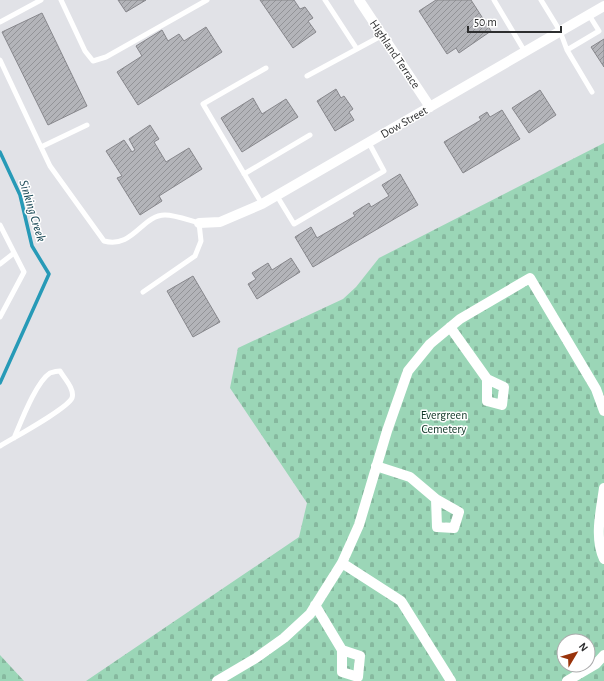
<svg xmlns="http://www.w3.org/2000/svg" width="604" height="681" font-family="'Alegreya Sans',sans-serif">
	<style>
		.cemetery { fill: url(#cemetery-stones); fill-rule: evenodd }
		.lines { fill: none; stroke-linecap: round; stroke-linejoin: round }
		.stream { stroke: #279ab7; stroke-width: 3.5 }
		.building { fill: url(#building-hatch); stroke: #87878c }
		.lane { stroke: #fff; stroke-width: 5 }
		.street { stroke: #fff; stroke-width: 10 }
		.labels { text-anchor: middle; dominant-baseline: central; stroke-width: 3; stroke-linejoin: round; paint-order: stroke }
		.street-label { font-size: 12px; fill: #2d2e2f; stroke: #fff }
		.park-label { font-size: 12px; fill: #0c3423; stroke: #fff }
		.water-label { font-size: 13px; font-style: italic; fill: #204e5b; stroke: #fff }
	</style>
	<defs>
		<pattern id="cemetery-stones" width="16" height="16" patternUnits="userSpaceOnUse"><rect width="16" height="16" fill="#9bd6b7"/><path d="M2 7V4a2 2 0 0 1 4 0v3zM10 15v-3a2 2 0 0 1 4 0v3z" fill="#86b89e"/></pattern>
		<pattern id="building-hatch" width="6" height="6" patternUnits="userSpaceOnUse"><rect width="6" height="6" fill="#b3b4b9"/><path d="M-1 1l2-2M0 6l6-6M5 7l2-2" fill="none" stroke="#929397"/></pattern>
	</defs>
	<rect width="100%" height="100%" fill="#e1e2e7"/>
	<path class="cemetery" d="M 604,143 L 604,681 L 86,681 L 299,537 L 307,503 L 230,388 L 238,348 L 343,299 L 356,287 L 379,258 ZM 564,641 L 588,641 L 588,665 L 564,665 Z
		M 0,655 L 24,681 L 0,681 Z"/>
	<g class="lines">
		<path class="stream" d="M 0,152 L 20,195 L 32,246 L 49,274 L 0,383"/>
	</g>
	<path class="building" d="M 118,0 L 146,0 L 126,12 Z
		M 260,0 L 294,0 L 300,9 L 305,7 L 313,18 L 308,21 L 316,32 L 293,48 Z
		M 436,0 L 471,0 L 491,31 L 459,53 L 456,48 L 447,54 L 419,11 Z
		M 42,13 L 87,106 L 48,125 L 2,32 Z
		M 206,27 L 222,52 L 138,105 L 117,72 L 142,56 L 136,46 L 162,30 L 168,41 L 179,34 L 184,41 Z
		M 604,39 L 604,67 L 591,47 Z
		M 336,89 L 341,98 L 344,96 L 353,109 L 349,112 L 354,120 L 335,131 L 317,101 Z
		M 540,90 L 556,115 L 529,133 L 512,108 Z
		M 253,98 L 262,114 L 286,99 L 298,117 L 242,152 L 221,118 Z
		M 502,110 L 520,139 L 463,173 L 444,142 L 481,120 L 479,117 L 487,112 L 490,117 Z
		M 150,125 L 159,139 L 154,142 L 166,162 L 189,148 L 202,169 L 159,196 L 162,201 L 140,215 L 117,178 L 122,176 L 106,151 L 124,140 L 132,152 L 135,150 L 129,139 Z
		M 400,174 L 418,205 L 313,267 L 295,237 L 311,227 L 317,238 L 355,216 L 353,213 L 369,203 L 371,207 L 389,196 L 382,185 Z
		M 291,258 L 300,272 L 257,299 L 248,284 L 256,279 L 252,273 L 268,263 L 272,270 Z
		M 193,276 L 220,322 L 193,337 L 167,291 Z"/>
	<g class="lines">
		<path class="lane" d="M 61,0 L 85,51 L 93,61 L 106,57 L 207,0
			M 494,0 L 525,52
			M 541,0 L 560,31 L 567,50 L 599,31 L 589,15
			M 0,22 L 41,0
			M 357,49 L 383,35
			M 567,50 L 592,92
			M 0,60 L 41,147 L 87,125
			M 307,76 L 357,49 L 325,0
			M 41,147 L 50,166 L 104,241 C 133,249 142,215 165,215 C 175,215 188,220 199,223 L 201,241 L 195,256 L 143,292
			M 244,174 L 310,135
			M 277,196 L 294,224 L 384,171 L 369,143
			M 262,204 L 203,104 L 266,68
			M 0,225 L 24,272 L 0,317
			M 0,264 L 14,253
			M 0,446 C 13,438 67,409 72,398 C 75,389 64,378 60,371 C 57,371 53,372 50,373 C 36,382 21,422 14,438"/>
		<path class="street" d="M 359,0 L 430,107
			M 199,223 L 220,222 L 262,204 L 604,6
			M 450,327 L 487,379 L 504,387 L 502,405 L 487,401 L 487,379
			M 376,466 L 410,477 L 436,499 L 459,512 L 454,528 L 437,527 L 436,499
			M 604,488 C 601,511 594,537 604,559
			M 342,563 L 401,601 L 451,681
			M 315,605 L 342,650 L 360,656 L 358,677 L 342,672 L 342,650
			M 217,681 L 256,658 L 284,638 L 310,614 L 342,563 L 359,525 L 387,431 L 408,371 L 430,344 L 460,319 L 530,278 L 596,389 L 604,411
			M 567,681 L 596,664 L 604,655"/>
	</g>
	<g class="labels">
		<g class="street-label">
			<text transform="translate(395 54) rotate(56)">Highland Terrace</text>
			<text transform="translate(404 122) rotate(-30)">Dow Street</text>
		</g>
		<g class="park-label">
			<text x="444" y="415">Evergreen<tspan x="444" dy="14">Cemetery</tspan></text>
		</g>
		<g class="water-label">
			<text transform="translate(32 211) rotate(73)">Sinking Creek</text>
		</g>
	</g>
	<g transform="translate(576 653) rotate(52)"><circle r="19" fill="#ffffff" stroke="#ababac"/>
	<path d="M0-3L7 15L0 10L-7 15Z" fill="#99330b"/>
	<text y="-6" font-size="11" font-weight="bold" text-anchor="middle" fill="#2d2e2f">N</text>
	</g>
	<path d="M468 26v6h93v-6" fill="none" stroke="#2d2e2f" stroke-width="2"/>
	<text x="474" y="26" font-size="12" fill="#2d2e2f" stroke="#ffffff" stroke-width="3" paint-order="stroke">50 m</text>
</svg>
